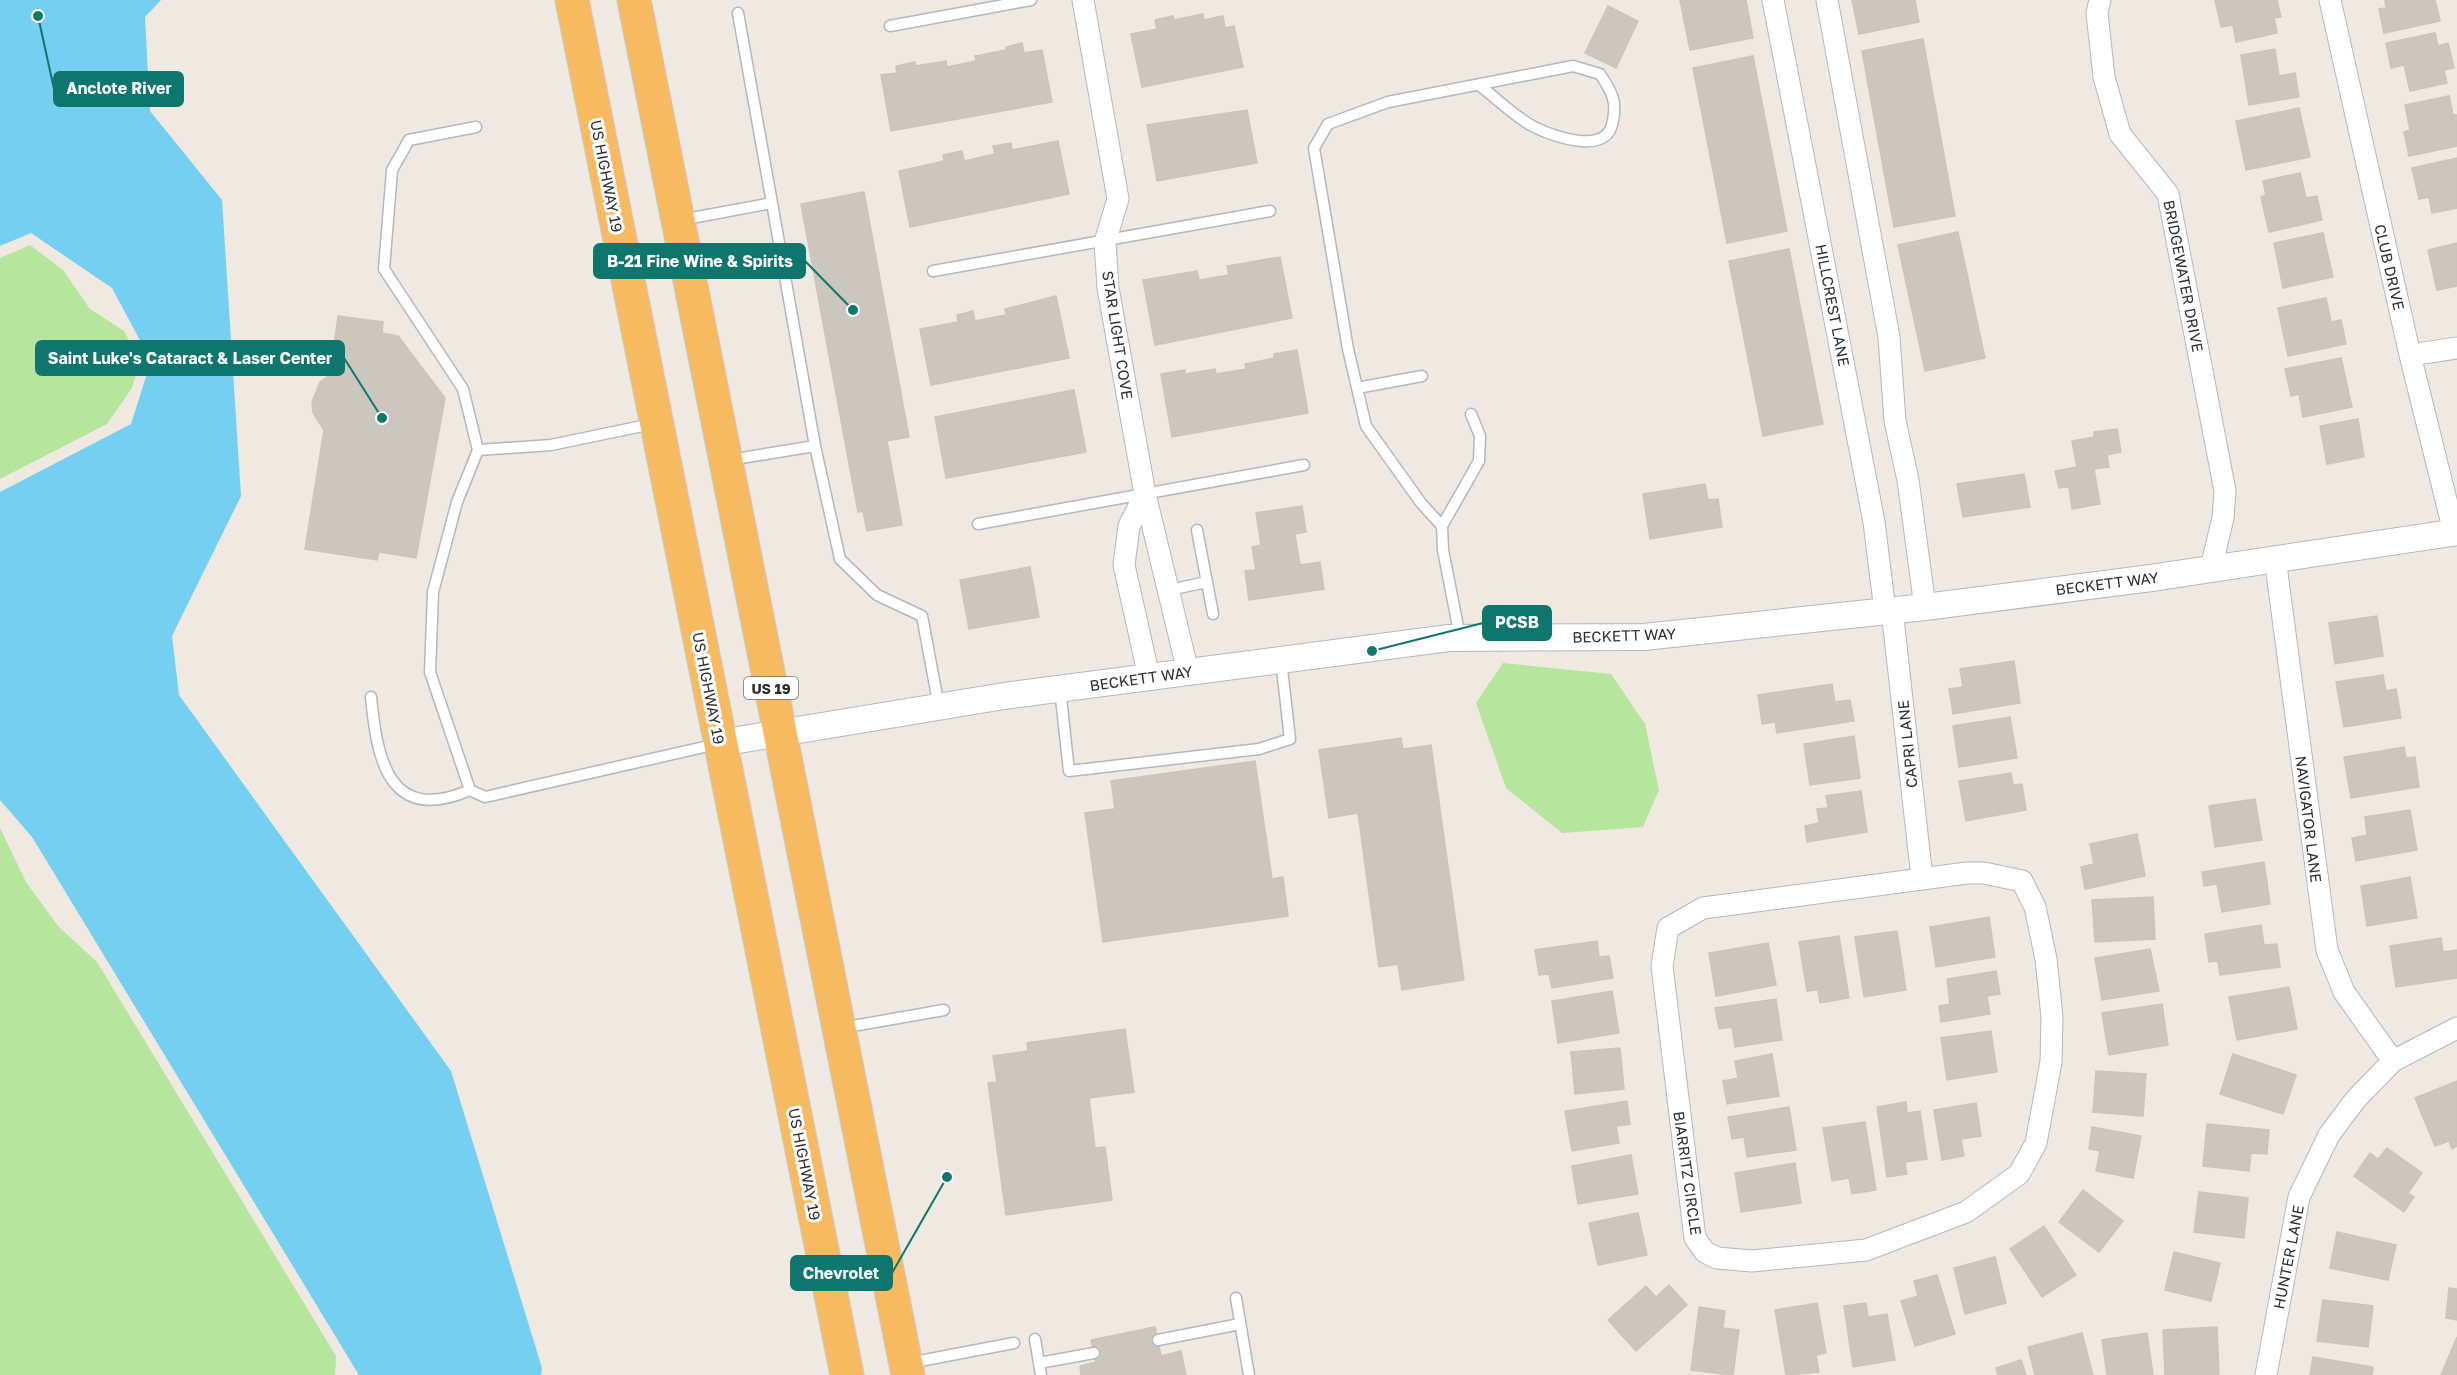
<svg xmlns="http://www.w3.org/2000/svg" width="2457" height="1375" font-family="'Golos Text',sans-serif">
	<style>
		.green { fill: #b6e59e }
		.water { fill: #75cff0 }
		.building { fill: #cbc7bf; stroke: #cbc5ba; stroke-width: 1.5 }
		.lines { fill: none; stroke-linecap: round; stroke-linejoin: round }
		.service-casing { stroke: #b4b7c1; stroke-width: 13 }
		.minor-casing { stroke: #b4b7c1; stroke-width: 23 }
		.tertiary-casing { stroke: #b4b7c1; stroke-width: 28 }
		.trunk-casing { stroke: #c9c9c9; stroke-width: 35 }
		.service { stroke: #fff; stroke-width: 10 }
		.minor { stroke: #fff; stroke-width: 21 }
		.tertiary { stroke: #fff; stroke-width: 26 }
		.trunk { stroke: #f8ba60; stroke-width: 33 }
		.labels { text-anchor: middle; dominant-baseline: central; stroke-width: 6; stroke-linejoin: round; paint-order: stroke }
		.shield { fill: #fff; stroke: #6d6d6d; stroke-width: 1.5 }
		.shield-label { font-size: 14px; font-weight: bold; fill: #2e2e2e }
		.street-label { font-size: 15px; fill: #2e2e2e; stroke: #fff }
		.leader { fill: none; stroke: #0f766e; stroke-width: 2 }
		.callout-dot { fill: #0f766e; stroke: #fff; stroke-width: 2 }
		.callout { fill: #0f766e; stroke: #0f766e; stroke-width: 2 }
		.callout-label { font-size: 16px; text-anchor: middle; font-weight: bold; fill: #fff }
	</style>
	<rect width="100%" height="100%" fill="#efe9e1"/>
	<path class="green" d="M 30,245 L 63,270 L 90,309 L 124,331 L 140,361 L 132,388 L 107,424 L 0,479 L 0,258 Z
		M 1503,663 L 1611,674 L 1645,724 L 1659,790 L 1643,827 L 1562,833 L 1506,788 L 1476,703 Z
		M 0,828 L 26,882 L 58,926 L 97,962 L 336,1356 L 335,1375 L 0,1375 Z"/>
	<path class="water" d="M 0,0 L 161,0 L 145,17 L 150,111 L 222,200 L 241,496 L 172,636 L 179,695 L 451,1071 L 542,1368 L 541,1375 L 359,1375 L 32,837 L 0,800 L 0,492 L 131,424 L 151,361 L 112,288 L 31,233 L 0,246 Z"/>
	<path class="building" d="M 1680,0 L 1746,0 L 1753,38 L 1690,50 Z
		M 1852,0 L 1915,0 L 1919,22 L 1859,34 Z
		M 2215,0 L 2277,0 L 2281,17 L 2274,18 L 2277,33 L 2236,42 L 2233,25 L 2221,27 Z
		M 2385,0 L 2435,0 L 2440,21 L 2384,33 L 2379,9 L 2386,8 Z
		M 1608,6 L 1638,21 L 1616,68 L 1585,53 Z
		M 1203,14 L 1204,20 L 1223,16 L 1225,28 L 1234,26 L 1243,67 L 1142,87 L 1131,34 L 1157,29 L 1155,20 L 1173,16 L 1174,20 Z
		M 2435,33 L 2438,46 L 2448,43 L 2454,68 L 2444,70 L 2447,83 L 2410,91 L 2404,65 L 2391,68 L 2386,43 Z
		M 1923,39 L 1955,216 L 1894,227 L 1862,51 Z
		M 1022,43 L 1024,53 L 1042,50 L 1052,102 L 891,131 L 881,75 L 897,73 L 896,66 L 915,62 L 915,66 L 946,61 L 947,67 L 976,61 L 975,56 L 1006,50 L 1006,47 Z
		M 2275,49 L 2279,76 L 2295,73 L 2299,97 L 2249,105 L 2241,55 Z
		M 1753,56 L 1787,231 L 1727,243 L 1693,68 Z
		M 2449,96 L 2453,115 L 2457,115 L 2457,146 L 2409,156 L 2404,132 L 2410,130 L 2405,105 Z
		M 2299,108 L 2310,157 L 2246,170 L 2236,121 Z
		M 1247,110 L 1257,163 L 1157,181 L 1147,125 Z
		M 1058,141 L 1069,194 L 910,227 L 899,171 L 944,161 L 943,155 L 962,151 L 964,161 L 995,154 L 993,146 L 1011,143 L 1012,150 Z
		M 2457,158 L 2457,208 L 2432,213 L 2429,197 L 2419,199 L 2412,168 Z
		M 2300,173 L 2306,198 L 2317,196 L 2322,220 L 2269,232 L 2261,197 L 2266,195 L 2263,181 Z
		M 864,192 L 909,437 L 887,441 L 902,525 L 867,531 L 863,511 L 858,512 L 801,204 Z
		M 1958,232 L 1985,358 L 1925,371 L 1898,245 Z
		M 2323,233 L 2333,277 L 2283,288 L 2274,243 Z
		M 2457,243 L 2457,286 L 2437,290 L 2428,250 Z
		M 1789,249 L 1823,424 L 1763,436 L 1729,261 Z
		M 1280,257 L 1292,318 L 1155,345 L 1143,280 L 1197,271 L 1199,280 L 1229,275 L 1227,266 Z
		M 1056,296 L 1069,358 L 931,385 L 920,329 L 958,322 L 957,315 L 973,311 L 975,321 L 1006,315 L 1005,309 Z
		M 2326,298 L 2331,322 L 2341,320 L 2346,344 L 2288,356 L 2278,308 Z
		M 338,316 L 383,322 L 382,333 L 398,336 L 445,398 L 416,558 L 379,552 L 377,560 L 305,549 L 324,430 L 313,413 L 312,402 L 320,382 L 330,375 Z
		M 1297,350 L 1308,413 L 1172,437 L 1161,374 L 1185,370 L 1185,374 L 1215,369 L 1216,374 L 1246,369 L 1245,364 L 1274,358 L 1274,354 Z
		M 2341,358 L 2352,407 L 2303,417 L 2299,394 L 2291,396 L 2285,369 Z
		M 1074,390 L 1086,452 L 946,478 L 935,417 Z
		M 2358,419 L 2364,457 L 2327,464 L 2320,426 Z
		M 2117,429 L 2121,452 L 2107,455 L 2109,467 L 2094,469 L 2100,504 L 2072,509 L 2069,487 L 2059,488 L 2055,471 L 2077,467 L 2072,441 L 2094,437 L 2094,432 Z
		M 2024,474 L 2030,507 L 1963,517 L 1957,484 Z
		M 1705,484 L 1708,500 L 1718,499 L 1722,527 L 1650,539 L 1643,494 Z
		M 1302,506 L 1306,532 L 1295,534 L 1300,565 L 1320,562 L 1324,589 L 1249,600 L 1245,571 L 1256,570 L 1252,547 L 1261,545 L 1256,513 Z
		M 1030,567 L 1039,617 L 969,629 L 960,580 Z
		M 2377,616 L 2383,656 L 2335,664 L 2329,623 Z
		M 2014,661 L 2020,703 L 1953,714 L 1949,689 L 1963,687 L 1960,669 Z
		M 2383,675 L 2386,691 L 2396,689 L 2401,718 L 2344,727 L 2336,682 Z
		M 1832,684 L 1835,702 L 1850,700 L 1854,721 L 1777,733 L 1775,722 L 1762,724 L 1758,695 Z
		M 2010,717 L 2017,758 L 1959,767 L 1953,726 Z
		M 1854,736 L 1860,778 L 1810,785 L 1804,744 Z
		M 1401,738 L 1403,749 L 1431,745 L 1464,980 L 1402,990 L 1398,964 L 1379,967 L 1358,813 L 1329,818 L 1319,750 Z
		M 2404,747 L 2406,758 L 2415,757 L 2419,787 L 2351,798 L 2344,757 Z
		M 1255,761 L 1272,879 L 1283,877 L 1288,916 L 1103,942 L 1085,813 L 1115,809 L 1111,781 Z
		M 2011,773 L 2013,785 L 2022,784 L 2026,810 L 1966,821 L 1959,781 Z
		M 1861,791 L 1867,832 L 1807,842 L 1805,826 L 1819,823 L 1817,809 L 1828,808 L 1826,796 Z
		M 2255,799 L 2262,840 L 2215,847 L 2209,806 Z
		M 2410,810 L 2417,850 L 2356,861 L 2352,838 L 2367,835 L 2365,817 Z
		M 2137,834 L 2145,876 L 2085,889 L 2081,867 L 2094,864 L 2090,844 Z
		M 2264,862 L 2270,904 L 2222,912 L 2217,884 L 2204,886 L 2202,872 Z
		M 2410,877 L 2417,918 L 2367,926 L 2361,886 Z
		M 2153,897 L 2155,939 L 2095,942 L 2092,900 Z
		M 1989,917 L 1995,957 L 1936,967 L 1930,927 Z
		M 2261,925 L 2264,945 L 2277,944 L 2280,967 L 2220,975 L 2218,961 L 2209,962 L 2205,934 Z
		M 1897,931 L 1906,990 L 1864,997 L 1855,937 Z
		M 1839,936 L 1849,998 L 1820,1003 L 1818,990 L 1807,991 L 1799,942 Z
		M 2441,938 L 2443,952 L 2457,950 L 2457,978 L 2396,987 L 2390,946 Z
		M 1597,941 L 1599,957 L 1609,956 L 1613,978 L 1552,988 L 1549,974 L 1539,975 L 1535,950 Z
		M 1768,943 L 1776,985 L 1716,996 L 1709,953 Z
		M 2150,949 L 2159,991 L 2102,1000 L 2095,958 Z
		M 1996,971 L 2000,994 L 1987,996 L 1990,1014 L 1941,1022 L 1939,1006 L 1950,1004 L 1947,979 Z
		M 2289,987 L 2297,1029 L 2237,1040 L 2229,997 Z
		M 1612,991 L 1619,1033 L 1558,1043 L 1552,1001 Z
		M 1776,999 L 1782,1040 L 1735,1047 L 1732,1027 L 1719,1029 L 1715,1008 Z
		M 2162,1004 L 2168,1045 L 2109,1055 L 2102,1013 Z
		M 1125,1029 L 1134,1092 L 1089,1098 L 1095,1148 L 1105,1147 L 1112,1200 L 1006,1215 L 988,1083 L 997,1082 L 993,1056 L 1028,1051 L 1027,1043 Z
		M 1991,1031 L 1997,1072 L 1947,1080 L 1941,1038 Z
		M 1620,1048 L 1624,1089 L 1575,1094 L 1571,1052 Z
		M 1772,1054 L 1779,1096 L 1727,1104 L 1723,1081 L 1738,1078 L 1735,1061 Z
		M 2233,1054 L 2296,1075 L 2283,1114 L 2220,1094 Z
		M 2096,1071 L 2146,1074 L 2143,1116 L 2093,1112 Z
		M 2457,1081 L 2457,1146 L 2452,1149 L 2449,1141 L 2435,1146 L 2415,1098 Z
		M 1627,1101 L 1630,1124 L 1616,1126 L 1619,1143 L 1572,1151 L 1565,1111 Z
		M 1906,1102 L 1907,1113 L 1920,1111 L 1927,1159 L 1905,1162 L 1907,1174 L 1887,1177 L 1877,1107 Z
		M 1976,1103 L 1981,1136 L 1961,1139 L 1964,1156 L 1942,1160 L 1934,1110 Z
		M 1789,1107 L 1796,1150 L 1747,1157 L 1744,1137 L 1732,1139 L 1728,1117 Z
		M 1865,1122 L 1876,1190 L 1852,1194 L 1849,1178 L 1832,1181 L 1823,1128 Z
		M 2207,1124 L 2269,1130 L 2267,1154 L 2251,1153 L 2249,1171 L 2203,1166 Z
		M 2092,1127 L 2141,1136 L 2133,1178 L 2096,1171 L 2100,1151 L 2089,1149 Z
		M 2387,1148 L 2422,1173 L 2408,1193 L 2414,1197 L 2404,1212 L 2354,1176 L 2370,1153 L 2378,1159 Z
		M 1631,1155 L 1638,1194 L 1578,1204 L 1572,1166 Z
		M 1795,1163 L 1801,1203 L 1741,1212 L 1735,1173 Z
		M 2083,1190 L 2123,1221 L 2099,1252 L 2059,1222 Z
		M 2199,1192 L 2248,1198 L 2244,1238 L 2194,1232 Z
		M 1638,1213 L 1647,1255 L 1598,1265 L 1589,1223 Z
		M 2044,1226 L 2076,1275 L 2042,1297 L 2010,1249 Z
		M 2337,1232 L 2396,1245 L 2388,1280 L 2330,1268 Z
		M 2174,1252 L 2220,1263 L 2211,1301 L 2165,1290 Z
		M 1995,1257 L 2006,1303 L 1965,1314 L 1954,1268 Z
		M 1937,1275 L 1955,1334 L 1915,1346 L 1901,1301 L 1918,1296 L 1914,1281 Z
		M 1669,1285 L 1687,1305 L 1636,1351 L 1608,1320 L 1646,1286 L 1656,1297 Z
		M 2449,1288 L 2457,1289 L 2457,1320 L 2446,1318 Z
		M 2323,1300 L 2373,1306 L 2368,1347 L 2317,1341 Z
		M 1817,1303 L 1826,1353 L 1816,1355 L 1819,1372 L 1786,1375 L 1775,1310 Z
		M 1866,1303 L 1868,1317 L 1887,1314 L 1895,1360 L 1853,1367 L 1844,1306 Z
		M 1699,1307 L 1725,1311 L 1723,1328 L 1739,1330 L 1733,1375 L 1691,1370 Z
		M 1155,1327 L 1161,1356 L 1181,1351 L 1186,1375 L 1081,1375 L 1080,1366 L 1096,1362 L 1091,1340 Z
		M 2217,1327 L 2219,1375 L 2165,1375 L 2163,1330 Z
		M 2082,1333 L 2093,1375 L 2035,1375 L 2028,1347 Z
		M 2147,1333 L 2153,1375 L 2107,1375 L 2102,1340 Z
		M 2457,1337 L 2457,1375 L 2441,1375 Z
		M 2313,1357 L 2373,1367 L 2372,1375 L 2310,1375 Z
		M 2021,1360 L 2026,1375 L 1998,1375 L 1996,1368 Z"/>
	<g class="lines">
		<g class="service-casing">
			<path id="service" d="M 738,13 L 772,203
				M 890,26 L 1031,0
				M 476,127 L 409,140 L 392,170 L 384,269 L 463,389 L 478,450 L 457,502 L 433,592 L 430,672 L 470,790 L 485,797 L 717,744
				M 681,220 L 772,203 L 815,446 L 729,460
				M 933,271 L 1270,211
				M 1357,388 L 1422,376
				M 815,446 L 840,559 L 877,595 L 922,616 L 939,707
				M 478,450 L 551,445 L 652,424
				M 978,524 L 1304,465
				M 1442,526 L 1479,461 L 1480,436 L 1471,414
				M 1197,530 L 1213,614
				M 1169,590 L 1207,582
				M 1460,637 L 1443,550 L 1442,526 L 1421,503 L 1366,426 L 1348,349 L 1314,148 L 1328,124 L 1388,102 L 1573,66 L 1600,74 C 1612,92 1618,102 1612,125 C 1604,155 1553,136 1534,127 C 1515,117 1496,98 1479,85
				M 1060,689 L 1069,771 L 1259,749 L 1290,739 L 1281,660
				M 371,697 C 377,760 389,825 470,790
				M 841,1028 L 944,1010
				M 1236,1298 L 1249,1375
				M 1035,1339 L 1041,1375
				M 1158,1340 L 1240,1324
				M 909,1363 L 1014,1343
				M 1039,1363 L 1094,1353"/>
		</g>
		<g class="minor-casing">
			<path id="minor" d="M 1083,0 L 1118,199 L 1105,242 L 1108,288 L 1145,494 L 1188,672
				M 1773,0 L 1874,522 L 1885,611
				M 1827,0 L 1889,337 L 1895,421 L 1908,480 L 1925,607
				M 2100,0 L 2097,13 L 2104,77 L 2120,134 L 2168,194 L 2225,491 L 2223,518 L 2211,568
				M 2330,0 L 2410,355 L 2454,532
				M 2410,355 L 2457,348
				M 1145,494 L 1129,526 L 1124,565 L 1149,677
				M 2275,558 L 2327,950 L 2344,992 L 2393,1061
				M 1892,610 L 1922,878
				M 1967,873 L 1984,873 L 2022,881 L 2035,907 L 2046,959 L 2052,1017 L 2051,1062 L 2036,1143 L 2019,1174 L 1966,1212 L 1866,1250 L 1752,1261 L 1717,1258 L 1705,1252 L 1695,1238 L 1662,966 L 1668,928 L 1703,908 Z
				M 2266,1375 L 2299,1197 L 2329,1135 L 2356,1099 L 2393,1061 L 2457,1028"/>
		</g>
		<g class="tertiary-casing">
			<path id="tertiary" d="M 720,743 L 1004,696 L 1449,638 L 1644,637 L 1925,607 L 2151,578 L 2457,532"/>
		</g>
		<g class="trunk-casing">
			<path id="trunk" d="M 572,0 L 847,1375
				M 634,0 L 908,1375"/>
		</g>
		<use href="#service" class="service"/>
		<use href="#minor" class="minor"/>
		<use href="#tertiary" class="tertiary"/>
		<use href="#trunk" class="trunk"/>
	</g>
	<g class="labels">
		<rect class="shield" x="744" y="677" width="54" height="22" rx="4.5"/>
		<g class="shield-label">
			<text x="771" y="688">US 19</text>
		</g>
		<g class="street-label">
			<text transform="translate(607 176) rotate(79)">US HIGHWAY 19</text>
			<text transform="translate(2390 267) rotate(77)">CLUB DRIVE</text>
			<text transform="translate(2184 276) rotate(79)">BRIDGEWATER DRIVE</text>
			<text transform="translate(1833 305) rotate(79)">HILLCREST LANE</text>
			<text transform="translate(1118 335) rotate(81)">STAR LIGHT COVE</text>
			<text transform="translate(2107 583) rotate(-7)">BECKETT WAY</text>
			<text transform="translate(1624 635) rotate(-2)">BECKETT WAY</text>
			<text transform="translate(1141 678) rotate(-8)">BECKETT WAY</text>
			<text transform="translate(709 688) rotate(79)">US HIGHWAY 19</text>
			<text transform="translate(1907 744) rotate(-96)">CAPRI LANE</text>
			<text transform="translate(2309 819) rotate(83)">NAVIGATOR LANE</text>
			<text transform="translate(805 1164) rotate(79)">US HIGHWAY 19</text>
			<text transform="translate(1688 1173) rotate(82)">BIARRITZ CIRCLE</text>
			<text transform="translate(2288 1257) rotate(-79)">HUNTER LANE</text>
		</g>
	</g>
	<path class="leader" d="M38 16L54 89M853 310L805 261M382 418L344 358M1372 651L1483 623M947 1177L892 1273"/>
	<g class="callout-dot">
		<circle cx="38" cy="16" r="6"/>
		<circle cx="853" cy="310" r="6"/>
		<circle cx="382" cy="418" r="6"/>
		<circle cx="1372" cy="651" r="6"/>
		<circle cx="947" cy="1177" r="6"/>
	</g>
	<g class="callout">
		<rect x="54" y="72" width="129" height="34" rx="6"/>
		<rect x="594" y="244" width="211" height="34" rx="6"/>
		<rect x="36" y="341" width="308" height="34" rx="6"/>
		<rect x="1483" y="606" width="68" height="34" rx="6"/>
		<rect x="791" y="1256" width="101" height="34" rx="6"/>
	</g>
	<g class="callout-label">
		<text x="119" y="94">Anclote River</text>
		<text x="700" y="267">B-21 Fine Wine &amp; Spirits</text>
		<text x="190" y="364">Saint Luke's Cataract &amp; Laser Center</text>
		<text x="1517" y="628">PCSB</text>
		<text x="841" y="1279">Chevrolet</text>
	</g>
</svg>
